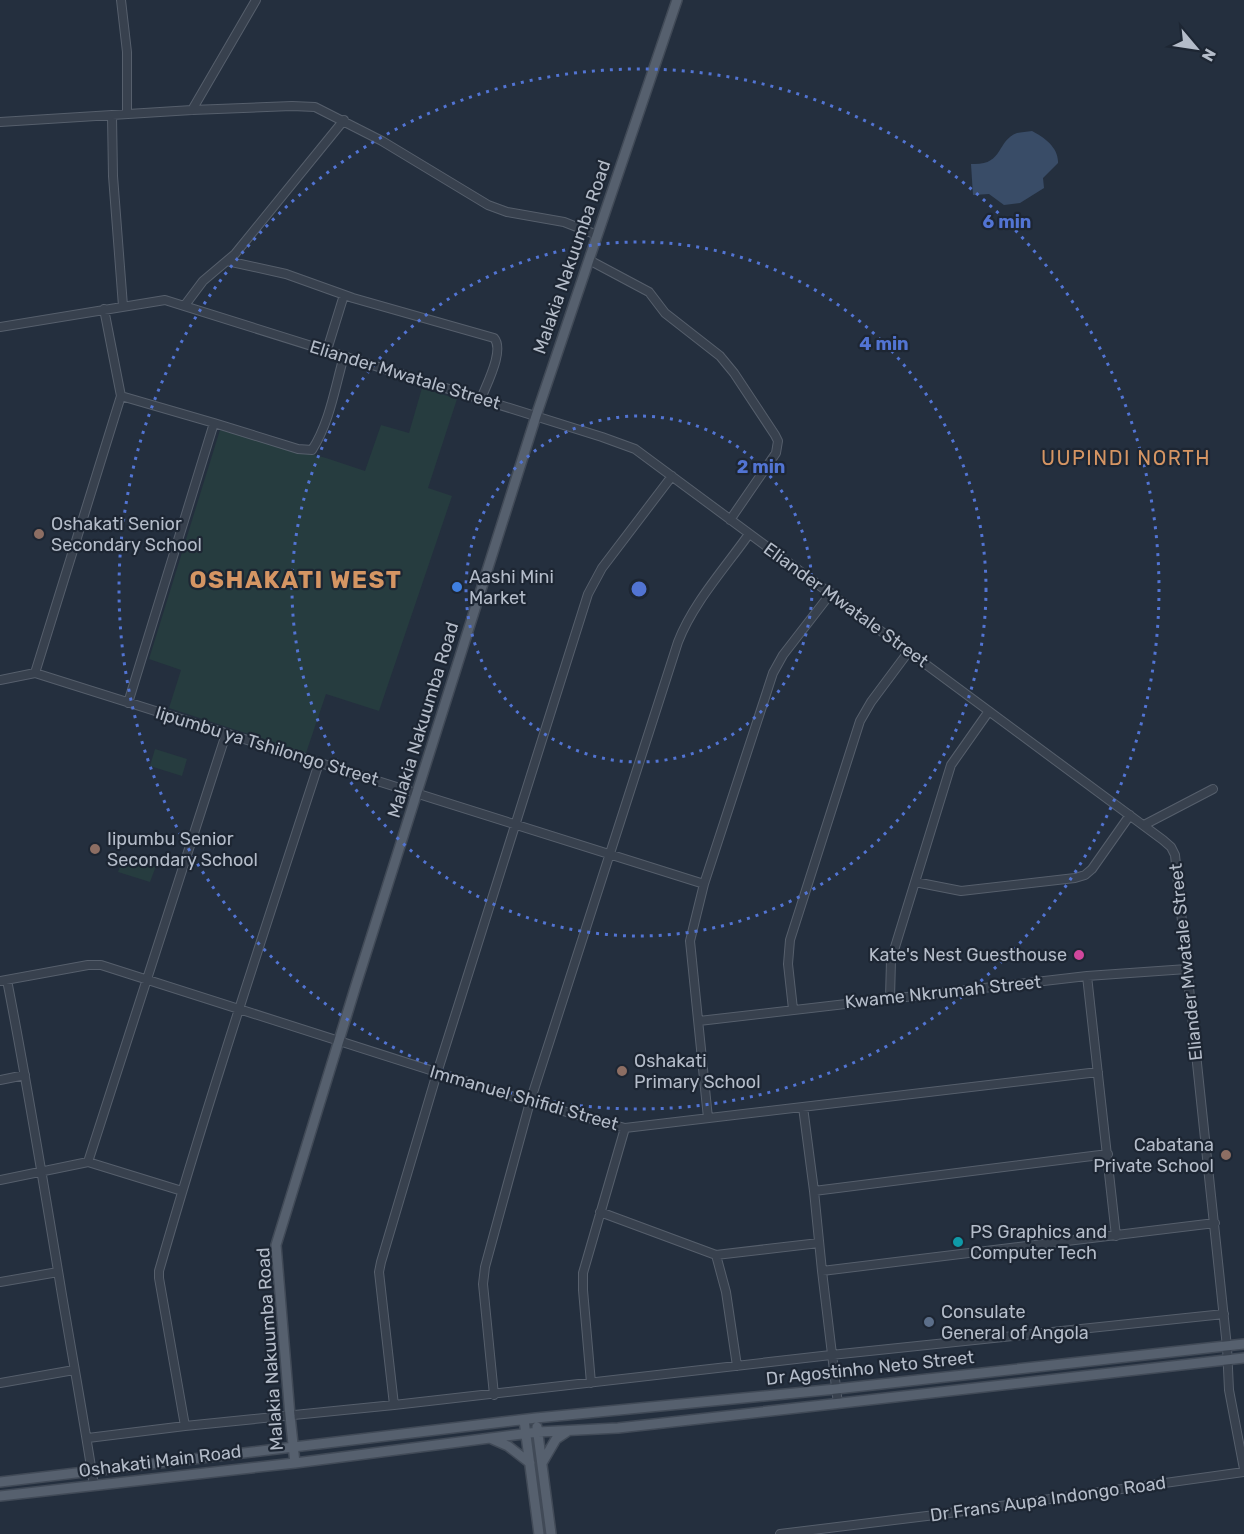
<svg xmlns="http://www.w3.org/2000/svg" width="1244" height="1534" font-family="Rubik,sans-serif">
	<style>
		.green { fill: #263c3f }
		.water { fill: #394c67 }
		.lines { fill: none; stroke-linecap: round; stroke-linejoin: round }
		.minor-casing { stroke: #565f6c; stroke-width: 10 }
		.major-casing { stroke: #414a57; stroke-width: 12 }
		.minor { stroke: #38414e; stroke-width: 8 }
		.major { stroke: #56606e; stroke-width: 9 }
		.ring { fill: none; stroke: #5274d3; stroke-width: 3; stroke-dasharray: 3 6 }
		.education-dot { fill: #8d6e63; stroke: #1d2633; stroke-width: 2 }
		.shop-dot { fill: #3f7fe0; stroke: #1d2633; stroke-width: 2 }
		.hotel-dot { fill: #d1479c; stroke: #1d2633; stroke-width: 2 }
		.culture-dot { fill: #0f9aa8; stroke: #1d2633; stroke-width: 2 }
		.service-dot { fill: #5c6f8a; stroke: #1d2633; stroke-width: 2 }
		.labels { text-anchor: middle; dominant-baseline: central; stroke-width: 4.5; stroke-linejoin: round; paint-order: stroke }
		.street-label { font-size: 18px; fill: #b4bcc9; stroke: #1d2633 }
		.poi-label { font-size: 18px; fill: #b4bcc9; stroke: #1d2633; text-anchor: start }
		.neighbourhood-label { font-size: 20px; letter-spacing: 1.5px; fill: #d59563; stroke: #1d2633 }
		.district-label { font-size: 24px; font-weight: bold; letter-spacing: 1.5px; fill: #d59563; stroke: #1d2633 }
		.centre { fill: #5274d3; stroke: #1d2633; stroke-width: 3 }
		.ring-label { font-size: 18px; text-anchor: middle; font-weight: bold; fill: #5274d3; stroke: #1d2633; stroke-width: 4.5; stroke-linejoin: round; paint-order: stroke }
	</style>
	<rect width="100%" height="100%" fill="#242f3e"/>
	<path class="green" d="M 422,388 L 457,399 L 428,488 L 452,496 L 379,711 L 326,694 L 306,753 L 169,708 L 181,670 L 149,659 L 220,430 L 326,458 L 365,471 L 381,425 L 409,433 Z
		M 155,749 L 187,759 L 182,776 L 150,766 Z
		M 124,855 L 156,866 L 150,882 L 118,872 Z"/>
	<path class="water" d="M 1032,131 C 1044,137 1059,148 1058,163 L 1043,178 L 1044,188 L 1020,203 L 1004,205 L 989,194 L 973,195 L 971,164 C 1004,166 996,141 1017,133 C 1021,132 1027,132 1032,131 Z"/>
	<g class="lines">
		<g class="minor-casing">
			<path id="minor" d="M 121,0 L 127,52 L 127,114
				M 192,110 L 256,0
				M 112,116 L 113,176 L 123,306
				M 0,122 L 192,110 L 292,106 L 315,107 L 382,141 L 488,205 L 507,212 L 564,222 L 597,235
				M 589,260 L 649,292 L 665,313 L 720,356 L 734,373 L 775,435 L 778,441 L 776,453 L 730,520
				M 227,261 L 286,274 L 353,298 L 494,338 C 505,350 486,385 481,399
				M 185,305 L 203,281 L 235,254 L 344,120
				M 0,327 L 165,300 L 602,437 L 635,449 L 1163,840 L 1171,847 L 1175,855 L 1227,1347 L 1229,1390 L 1244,1469
				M 327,350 L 344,295
				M 121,396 L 214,423 L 128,703
				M 214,423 L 298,449 L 312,450 C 330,422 335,387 344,356
				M 35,673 L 121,396 L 104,309
				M 0,680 L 35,673 L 704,884
				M 319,763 C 264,932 208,1100 159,1271 L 159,1278 L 185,1426 L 394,1405 L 379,1272 L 381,1262 L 437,1073 L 588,594 L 602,568 L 672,476
				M 1144,825 L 1213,789
				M 915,882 L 961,891 L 1075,878 L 1085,875 L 1092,869 L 1130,815
				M 1087,976 L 1116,1236
				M 7,980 C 27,1082 44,1186 61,1289 C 72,1355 84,1420 94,1486
				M 0,981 L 88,965 L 101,965 L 530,1102 L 625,1128 L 1098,1072
				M 890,998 L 891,960 L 951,765 L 989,711
				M 793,1009 L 788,964 L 790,940 L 860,721 L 871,702 L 909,651
				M 699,1021 L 1087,976 L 1187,969
				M 0,1080 L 25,1075
				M 803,1107 L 814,1191 L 822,1271 L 1215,1223
				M 708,1118 L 690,941 L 704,884 L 773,673 L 783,655 L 831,593
				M 88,1162 L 182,1191
				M 0,1180 L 88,1162 L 226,734
				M 814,1191 L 1108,1154
				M 600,1212 L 716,1255 L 726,1292 L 737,1366
				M 716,1255 L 819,1243
				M 822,1271 L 838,1404
				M 0,1282 L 58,1272
				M 0,1383 L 74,1370
				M 591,1383 L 583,1290 L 583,1273 L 625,1128
				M 494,1395 L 483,1284 L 485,1267 L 530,1102 L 678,642 C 693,603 725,568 749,534
				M 394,1405 L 831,1355 L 1224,1314
				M 88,1438 L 185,1426
				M 780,1534 L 935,1515 L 1244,1472"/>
		</g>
		<g class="major-casing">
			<path id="major" d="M 524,1420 L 539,1534
				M 537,1427 L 551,1534
				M 492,1439 L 508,1446 L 530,1463
				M 295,1463 L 290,1416 L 276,1245 L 356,985 L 536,416 L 677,0
				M 542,1463 L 556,1439 L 568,1431
				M 0,1482 L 536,1418 L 836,1389 L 1244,1344
				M 0,1496 L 295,1463 L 538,1432 L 618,1428 L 1244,1358"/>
		</g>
		<use href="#minor" class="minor"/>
		<use href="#major" class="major"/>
	</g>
	<g class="ring">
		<circle cx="639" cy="589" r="173"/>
		<circle cx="639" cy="589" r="347"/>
		<circle cx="639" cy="589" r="520"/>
	</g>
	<g class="education-dot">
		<circle cx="39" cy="534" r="6"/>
		<circle cx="95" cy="849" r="6"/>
		<circle cx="622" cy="1071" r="6"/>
		<circle cx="1226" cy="1155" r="6"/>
	</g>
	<circle class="shop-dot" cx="457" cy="587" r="6"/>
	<circle class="hotel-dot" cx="1079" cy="955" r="6"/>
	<circle class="culture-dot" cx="958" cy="1242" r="6"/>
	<circle class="service-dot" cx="929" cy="1322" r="6"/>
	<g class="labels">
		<g class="street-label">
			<text transform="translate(572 257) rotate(-71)">Malakia Nakuumba Road</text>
			<text transform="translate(405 375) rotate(17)">Eliander Mwatale Street</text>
			<text transform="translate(846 605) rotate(36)">Eliander Mwatale Street</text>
			<text transform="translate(423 720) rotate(-73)">Malakia Nakuumba Road</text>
			<text transform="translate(267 746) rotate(17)">Iipumbu ya Tshilongo Street</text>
			<text transform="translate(1186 962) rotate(-96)">Eliander Mwatale Street</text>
			<text transform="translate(943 992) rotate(-6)">Kwame Nkrumah Street</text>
			<text transform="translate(524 1098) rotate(16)">Immanuel Shifidi Street</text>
			<text transform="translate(270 1349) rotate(-94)">Malakia Nakuumba Road</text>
			<text transform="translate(870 1368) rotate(-6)">Dr Agostinho Neto Street</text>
			<text transform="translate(160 1461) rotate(-7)">Oshakati Main Road</text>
			<text transform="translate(1048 1499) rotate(-8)">Dr Frans Aupa Indongo Road</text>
		</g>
		<g class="poi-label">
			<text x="51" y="524">Oshakati Senior<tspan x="51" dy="21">Secondary School</tspan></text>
			<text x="469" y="577">Aashi Mini<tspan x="469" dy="21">Market</tspan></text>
			<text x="107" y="839">Iipumbu Senior<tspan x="107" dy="21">Secondary School</tspan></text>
			<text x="1067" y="955" text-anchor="end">Kate's Nest Guesthouse</text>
			<text x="634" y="1061">Oshakati<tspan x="634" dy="21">Primary School</tspan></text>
			<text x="1214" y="1145" text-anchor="end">Cabatana<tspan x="1214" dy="21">Private School</tspan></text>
			<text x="970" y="1232">PS Graphics and<tspan x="970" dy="21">Computer Tech</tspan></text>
			<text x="941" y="1312">Consulate<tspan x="941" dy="21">General of Angola</tspan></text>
		</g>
		<g class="neighbourhood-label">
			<text x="1126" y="458">UUPINDI NORTH</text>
		</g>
		<g class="district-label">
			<text x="296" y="580">OSHAKATI WEST</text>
		</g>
	</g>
	<circle cx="639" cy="589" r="9" class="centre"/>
	<g class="ring-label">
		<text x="1007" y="228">6 min</text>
		<text x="884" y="350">4 min</text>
		<text x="761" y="473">2 min</text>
	</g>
	<g transform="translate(1196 48) rotate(119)" stroke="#1d2633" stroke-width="4.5" paint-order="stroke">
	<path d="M0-4.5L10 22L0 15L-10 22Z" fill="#b4bcc9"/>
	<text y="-9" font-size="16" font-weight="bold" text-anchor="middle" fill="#b4bcc9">N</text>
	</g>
</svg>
